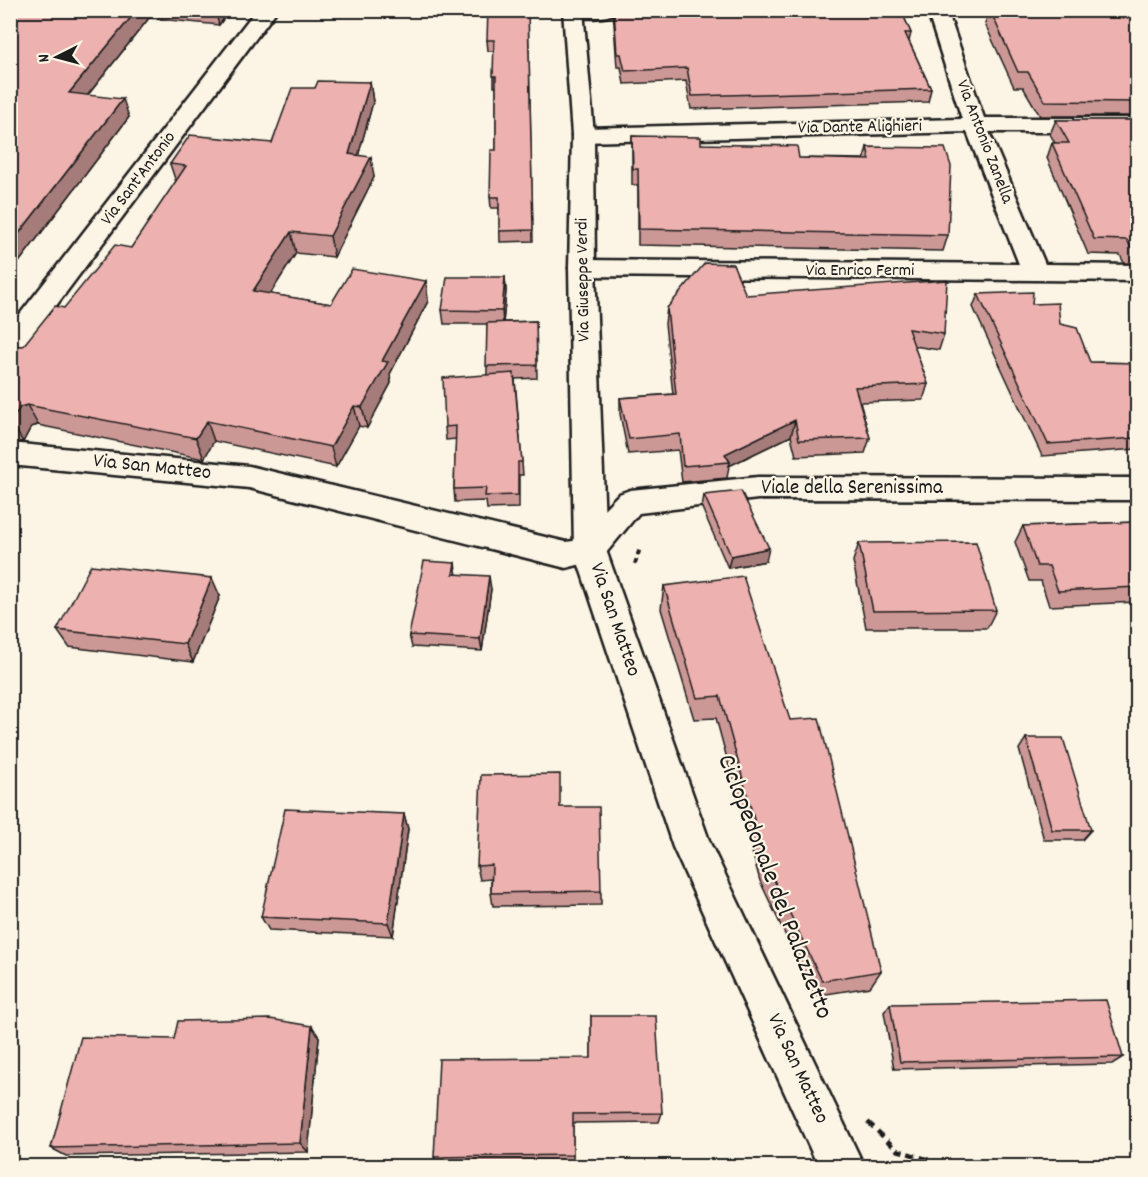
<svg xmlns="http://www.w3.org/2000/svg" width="1148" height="1177" font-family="Dekko,sans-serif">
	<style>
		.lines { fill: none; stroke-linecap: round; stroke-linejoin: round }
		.street-casing { stroke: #1c1c1c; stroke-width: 5 }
		.secondary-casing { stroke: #1c1c1c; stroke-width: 5 }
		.path-far1 { stroke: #1c1c1c; stroke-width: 4; stroke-dasharray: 5 4; stroke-linecap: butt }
		.path { stroke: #1c1c1c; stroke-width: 4.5; stroke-dasharray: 8 5; stroke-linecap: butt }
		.street { fill: #fcf5e5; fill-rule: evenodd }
		.secondary { fill: #fcf5e5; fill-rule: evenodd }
		.wall { fill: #cc9896; stroke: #1c1c1c; stroke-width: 1.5 }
		.shaded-wall { fill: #a67c7a; stroke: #1c1c1c; stroke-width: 1.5 }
		.building { fill: #edb1af; stroke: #1c1c1c; stroke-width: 1.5 }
		.labels { text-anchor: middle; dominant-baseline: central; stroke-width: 4.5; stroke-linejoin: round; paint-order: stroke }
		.far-street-label { font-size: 18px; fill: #1c1c1c; stroke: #fcf5e5 }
		.street-label { font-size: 21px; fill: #1c1c1c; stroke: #fcf5e5 }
		.near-street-label { font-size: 26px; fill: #1c1c1c; stroke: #fcf5e5 }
	</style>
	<rect width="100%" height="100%" fill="#fcf5e5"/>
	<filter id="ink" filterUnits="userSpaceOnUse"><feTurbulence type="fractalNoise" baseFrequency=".0167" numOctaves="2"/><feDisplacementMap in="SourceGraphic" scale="12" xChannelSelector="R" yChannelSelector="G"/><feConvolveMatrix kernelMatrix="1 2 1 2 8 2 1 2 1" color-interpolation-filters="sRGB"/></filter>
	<g filter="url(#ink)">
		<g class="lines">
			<g class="street-casing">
				<path id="street" d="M 256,10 L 277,10 L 20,354 L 10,356 L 10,327 Z
					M 618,10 C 610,21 578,18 566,15 L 563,11 Z
					M 927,10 L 947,10 L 984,118 L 1138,118 L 1138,132 L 989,132 L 1045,264 L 1138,265 L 1138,281 L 582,276 L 573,274 L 569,268 L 573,262 L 582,260 L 1019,264 L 967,132 L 583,142 L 575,140 L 572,135 L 575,130 L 583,128 L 962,119 Z
					M 10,443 L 249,466 L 566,542 L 580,540 L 602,511 L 619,494 L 630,490 L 758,477 L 1138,478 L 1138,500 L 758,499 L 639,513 L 601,559 L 566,568 L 249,488 L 10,465 Z"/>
			</g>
			<g class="secondary-casing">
				<path id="secondary" d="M 563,10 L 583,10 L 594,135 L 595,268 L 606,550 L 710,843 L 864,1166 L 818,1166 L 673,847 L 574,550 L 569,268 L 572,135 Z"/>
			</g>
			<path class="path-far1" d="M 635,564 L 640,548"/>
			<path class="path" d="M 868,1122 L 897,1150 L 949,1166"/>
			<use href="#street" class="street"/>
			<use href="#secondary" class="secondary"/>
		</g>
		<path class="wall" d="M 14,10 L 230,10 L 219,25 L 149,18 L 88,95 L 129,117 L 10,274 L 10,13 L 12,13 Z
			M 528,10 L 533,241 L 500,242 L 499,208 L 491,208 L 490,197 L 496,150 L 496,87 L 494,87 L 494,51 L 488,51 L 487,40 Z
			M 613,10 L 901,10 L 911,33 L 909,41 L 931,89 L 928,102 L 691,109 L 686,81 L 624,84 L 621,67 L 617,67 Z
			M 989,10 L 1137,10 L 1137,116 L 1040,116 L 1023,87 L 1014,87 L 985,24 Z
			M 370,82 L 373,102 L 358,156 L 374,177 L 334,257 L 296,253 L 270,294 L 331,304 L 426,281 L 428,301 L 390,374 L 391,383 L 367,428 L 359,426 L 336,467 L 214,441 L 204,459 L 38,425 L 31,427 L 23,442 L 10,441 L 10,345 L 23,346 L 131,248 L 176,182 L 170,164 L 272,143 L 315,88 Z
			M 1056,120 L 1137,120 L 1137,263 L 1124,263 L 1120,255 L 1088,254 L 1047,158 L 1052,143 L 1055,143 L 1050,134 Z
			M 632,136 L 701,144 L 799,158 L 864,159 L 867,147 L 948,235 L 943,251 L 638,245 L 638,185 L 632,185 Z
			M 1137,276 L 1137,290 L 1134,283 Z
			M 505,277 L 506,291 L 503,322 L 536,321 L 537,378 L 515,379 L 523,475 L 519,475 L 519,508 L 487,509 L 486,501 L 455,502 L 454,489 L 456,439 L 446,440 L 445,427 L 487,375 L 487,324 L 444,324 L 442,310 Z
			M 978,294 L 1032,304 L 1060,324 L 1090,362 L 1137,363 L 1137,449 L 1042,456 L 973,307 Z
			M 746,295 L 944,334 L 939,350 L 914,346 L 928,384 L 923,400 L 860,402 L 870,438 L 865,453 L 796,456 L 791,436 L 729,466 L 727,478 L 682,482 L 678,450 L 628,454 L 620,414 L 620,398 L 673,394 L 665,324 L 667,308 Z
			M 704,495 L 766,561 L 728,568 L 702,508 Z
			M 1137,522 L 1137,602 L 1049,606 L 1041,581 L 1029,581 L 1015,542 L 1023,526 Z
			M 859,543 L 996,610 L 987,628 L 866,628 L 853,561 Z
			M 455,563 L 456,574 L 491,589 L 482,651 L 412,647 L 409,635 Z
			M 664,586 L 790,720 L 881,971 L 870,987 L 814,996 L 760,881 L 716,718 L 694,719 L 661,609 Z
			M 220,596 L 193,662 L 69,647 L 57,630 Z
			M 1026,738 L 1091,830 L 1082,840 L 1044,840 L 1019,749 Z
			M 560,807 L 601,891 L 601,905 L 493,906 L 491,893 L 491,879 L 480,880 L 477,866 Z
			M 404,814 L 408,829 L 393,936 L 269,930 L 261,917 Z
			M 890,1004 L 1123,1057 L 1112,1064 L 894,1069 L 884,1012 Z
			M 591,1016 L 662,1113 L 659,1122 L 573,1123 L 573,1163 L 438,1165 L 434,1157 L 591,1058 Z
			M 319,1037 L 308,1152 L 66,1156 L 51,1148 L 174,1039 Z"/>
		<path class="shaded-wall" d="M 137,10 L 147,10 L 149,18 L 75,111 L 69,93 Z
			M 215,10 L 230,10 L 219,25 Z
			M 370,82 L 373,102 L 353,175 L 349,154 Z
			M 123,99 L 129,117 L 10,274 L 10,245 Z
			M 371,157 L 374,177 L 334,257 L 330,236 Z
			M 291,232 L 296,253 L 259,312 L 253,291 Z
			M 505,277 L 506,291 L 503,324 L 502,311 Z
			M 426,281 L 428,301 L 390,374 L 391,383 L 367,428 L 362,407 L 382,361 Z
			M 27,405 L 38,425 L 31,427 L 23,442 L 11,422 L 20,407 Z
			M 354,406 L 359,426 L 336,467 L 331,447 Z
			M 795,420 L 791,436 L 729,466 L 730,462 L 725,454 Z
			M 207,421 L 214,441 L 204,459 L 196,438 Z
			M 769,548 L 766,561 L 728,568 L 731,556 Z
			M 455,563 L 457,576 L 453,574 Z
			M 489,576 L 491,589 L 482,651 L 480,639 Z
			M 212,578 L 220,596 L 193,662 L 185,644 Z
			M 404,814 L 408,829 L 393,936 L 388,923 Z
			M 312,1026 L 319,1037 L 308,1152 L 300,1143 Z"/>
		<path class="building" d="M 14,10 L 137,10 L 69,93 L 123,99 L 10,245 L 10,13 L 12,13 Z
			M 488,10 L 528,10 L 533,230 L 499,231 L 499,197 L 490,197 L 491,150 L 496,150 L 496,76 L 493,76 L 494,40 L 487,40 Z
			M 614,10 L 901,10 L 911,33 L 905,33 L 931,89 L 692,96 L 687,68 L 625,71 L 621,54 L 617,54 Z
			M 990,10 L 1137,10 L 1137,102 L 1045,101 L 1028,72 L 1018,72 Z
			M 318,81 L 370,82 L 349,154 L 371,157 L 330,236 L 291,232 L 253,291 L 331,304 L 352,269 L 426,281 L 382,361 L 388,362 L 362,407 L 354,406 L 331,447 L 207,421 L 196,438 L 27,405 L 20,407 L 11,422 L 10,422 L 10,345 L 23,346 L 55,306 L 64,308 L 115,245 L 131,248 L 186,166 L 170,164 L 190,135 L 272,143 L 292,88 L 315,88 Z
			M 1056,120 L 1137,120 L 1137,172 L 1135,172 L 1137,178 L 1137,248 L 1131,248 L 1127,240 L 1094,239 L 1052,143 L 1069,143 Z
			M 632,136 L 701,137 L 701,144 L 797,146 L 799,158 L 870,160 L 867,147 L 945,148 L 951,166 L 948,235 L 639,229 L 638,169 L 633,169 Z
			M 705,263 L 733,264 L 746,295 L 947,280 L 944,334 L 908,329 L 928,384 L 855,387 L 870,438 L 799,440 L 795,420 L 725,454 L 730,462 L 683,466 L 680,434 L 629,439 L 620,398 L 676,394 L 667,308 Z
			M 447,277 L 505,277 L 502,311 L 442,310 Z
			M 1033,292 L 1032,304 L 1058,303 L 1060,324 L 1077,328 L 1090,362 L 1137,363 L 1137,438 L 1048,444 L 978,294 Z
			M 536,321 L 537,365 L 486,366 L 487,323 Z
			M 514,373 L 522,462 L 518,462 L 518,495 L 485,496 L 486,488 L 454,489 L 456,426 L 445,427 L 443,378 Z
			M 741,491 L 769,548 L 731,556 L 704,495 Z
			M 1137,522 L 1137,587 L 1058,591 L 1049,566 L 1037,566 L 1023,526 Z
			M 976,542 L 996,610 L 873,611 L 859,543 Z
			M 424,561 L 455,563 L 453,574 L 489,576 L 480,639 L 409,635 Z
			M 91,565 L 212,578 L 185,644 L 57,630 Z
			M 743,576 L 790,720 L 819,718 L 881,971 L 822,981 L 766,863 L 720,696 L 697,698 L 664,586 Z
			M 1026,738 L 1063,738 L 1091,830 L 1052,830 Z
			M 560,774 L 560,807 L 599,807 L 601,891 L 491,893 L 492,865 L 477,866 L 481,775 Z
			M 285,809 L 404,814 L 388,923 L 261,917 Z
			M 1106,1000 L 1123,1057 L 900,1062 L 890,1004 Z
			M 591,1016 L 656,1016 L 662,1113 L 573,1114 L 573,1155 L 434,1157 L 439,1059 L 591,1058 Z
			M 270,1019 L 312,1026 L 300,1143 L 51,1148 L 81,1037 L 174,1039 L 178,1021 Z"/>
	</g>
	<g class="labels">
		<g class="far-street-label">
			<text transform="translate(860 128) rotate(-1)">Via Dante Alighieri</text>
			<text transform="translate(984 142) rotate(69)">Via Antonio Zanella</text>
			<text transform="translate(139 179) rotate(-53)">Via Sant'Antonio</text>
			<text x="860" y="271">Via Enrico Fermi</text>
			<text transform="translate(584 280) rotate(-91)">Via Giuseppe Verdi</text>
		</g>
		<g class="street-label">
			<text transform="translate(152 468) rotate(6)">Via San Matteo</text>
			<text x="852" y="489">Viale della Serenissima</text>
			<text transform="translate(614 620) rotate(71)">Via San Matteo</text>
			<text transform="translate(797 1069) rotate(65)">Via San Matteo</text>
		</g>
		<g class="near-street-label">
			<text transform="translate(774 887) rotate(69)">Ciclopedonale del Palazzetto</text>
		</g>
	</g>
	<rect width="1148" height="1177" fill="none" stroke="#fcf5e5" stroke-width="36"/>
	<rect x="18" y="18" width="1112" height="1141" fill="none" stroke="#1c1c1c" stroke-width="2" filter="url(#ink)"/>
	<g transform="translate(57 57) rotate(264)" stroke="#fcf5e5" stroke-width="4.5" paint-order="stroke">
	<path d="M0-4.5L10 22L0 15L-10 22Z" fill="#1c1c1c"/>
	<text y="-9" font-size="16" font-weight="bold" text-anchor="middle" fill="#1c1c1c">N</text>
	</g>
</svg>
